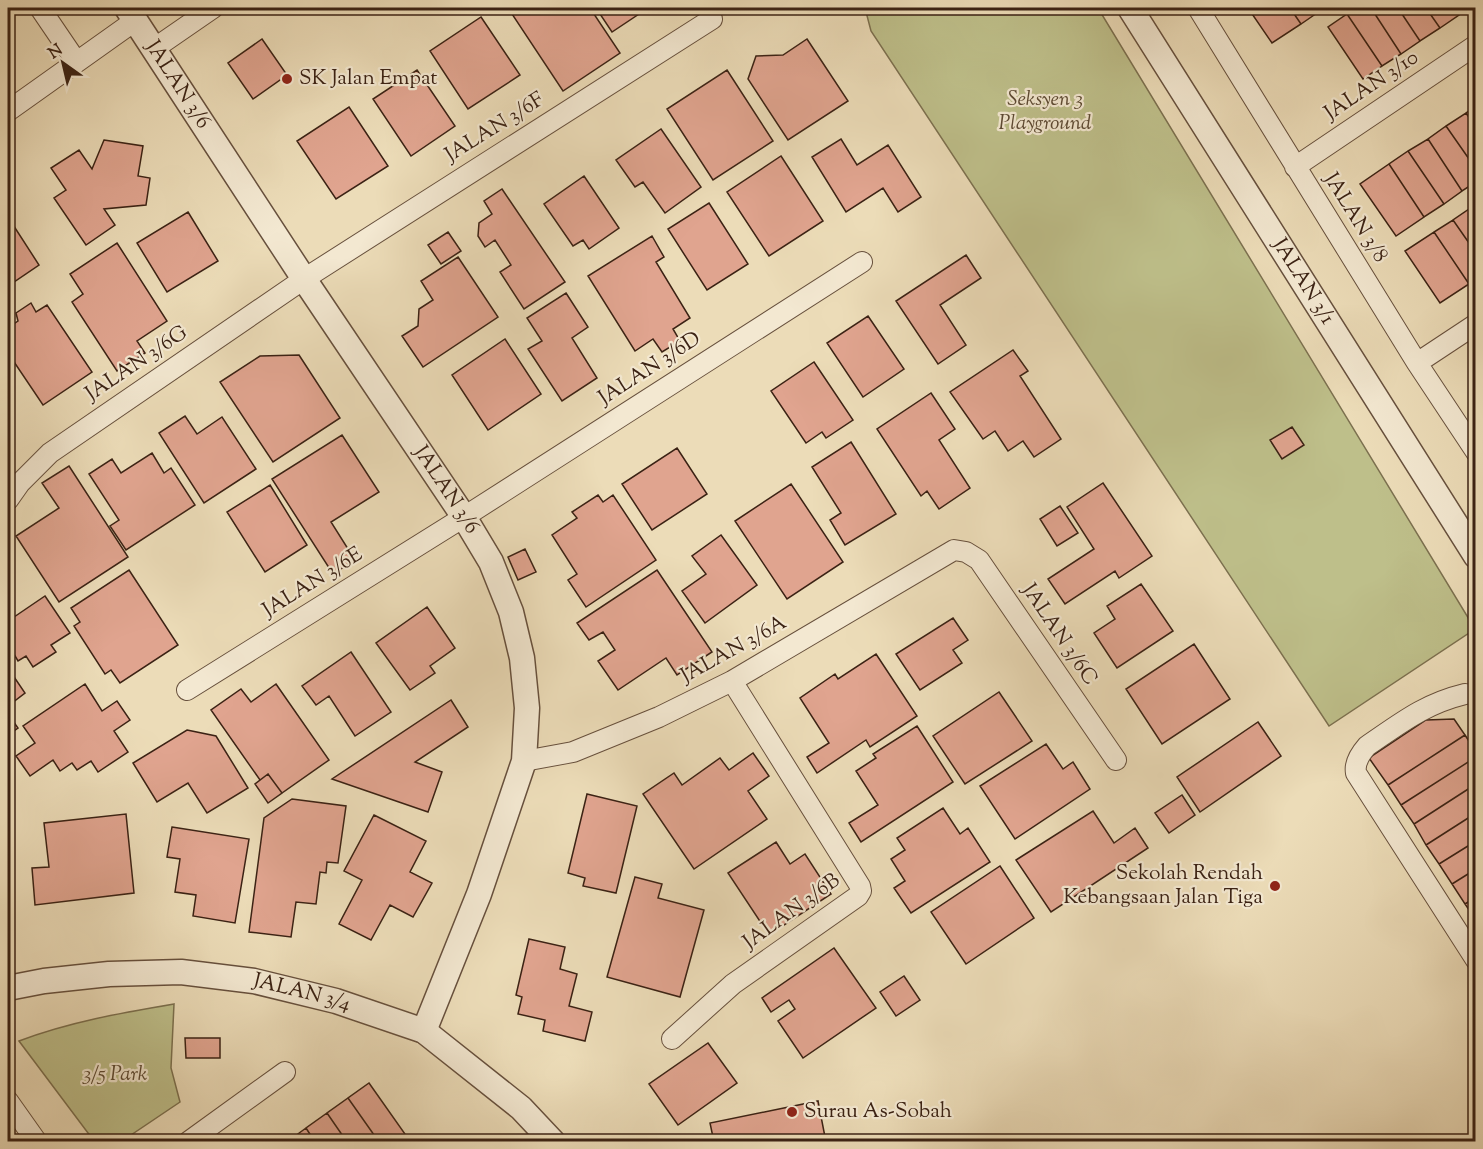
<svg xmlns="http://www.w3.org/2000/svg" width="1483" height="1149" font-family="'Sorts Mill Goudy',serif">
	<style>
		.green { fill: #bebf8a; stroke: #7c704f; stroke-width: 1.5 }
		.building { fill: #e0a48f; stroke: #3b2214; stroke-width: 1.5 }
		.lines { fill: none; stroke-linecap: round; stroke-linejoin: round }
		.minor-casing { stroke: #67503d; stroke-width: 22 }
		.tertiary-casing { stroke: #67503d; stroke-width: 27 }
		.minor { stroke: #f3e8d1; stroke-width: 20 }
		.tertiary { stroke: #f3e8d1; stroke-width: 24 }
		.poi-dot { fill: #8f2418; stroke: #f3e8d1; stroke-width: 2 }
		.labels { text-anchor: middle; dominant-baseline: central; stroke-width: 4.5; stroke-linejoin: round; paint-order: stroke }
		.poi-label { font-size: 21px; fill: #3b2214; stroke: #f3e8d1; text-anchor: start }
		.street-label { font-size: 21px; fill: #3b2214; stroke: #f3e8d1 }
		.park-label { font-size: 21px; font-style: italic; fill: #5c4932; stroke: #f3e8d1 }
	</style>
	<rect width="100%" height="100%" fill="#ecdcb8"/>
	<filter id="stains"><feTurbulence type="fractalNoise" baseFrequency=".00333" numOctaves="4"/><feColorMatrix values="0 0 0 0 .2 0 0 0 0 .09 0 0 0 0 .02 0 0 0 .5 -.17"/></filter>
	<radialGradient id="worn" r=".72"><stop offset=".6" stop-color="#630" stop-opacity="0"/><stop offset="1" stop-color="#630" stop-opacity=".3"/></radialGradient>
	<path class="green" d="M 865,8 L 1098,8 L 1475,629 L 1329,726 L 871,31 Z
		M 174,1004 L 171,1068 L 180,1102 L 122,1141 L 94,1141 L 19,1041 C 69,1022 121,1013 174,1004 Z"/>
	<path class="building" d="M 508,8 L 590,8 L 620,53 L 563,91 Z
		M 596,8 L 648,8 L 612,32 Z
		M 1248,8 L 1290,8 L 1301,24 L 1272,43 Z
		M 1290,8 L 1317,8 L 1320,11 L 1301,24 Z
		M 1357,8 L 1371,8 L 1401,54 L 1382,66 L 1347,14 Z
		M 1371,8 L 1398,8 L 1420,41 L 1401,54 Z
		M 1398,8 L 1426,8 L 1440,28 L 1420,41 Z
		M 1426,8 L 1454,8 L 1459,15 L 1440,28 Z
		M 1347,14 L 1382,66 L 1363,79 L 1328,27 Z
		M 481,17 L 520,75 L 468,109 L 430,51 Z
		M 262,39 L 287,75 L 253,99 L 228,63 Z
		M 807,39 L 848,101 L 788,140 L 748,79 L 756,56 L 783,55 Z
		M 417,70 L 455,126 L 411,156 L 373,99 Z
		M 727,70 L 773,141 L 713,180 L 667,109 Z
		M 1476,106 L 1476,128 L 1466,113 Z
		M 349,107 L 388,166 L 336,199 L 297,141 Z
		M 1466,113 L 1476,128 L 1476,169 L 1446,126 Z
		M 1446,126 L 1476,169 L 1476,182 L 1462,191 L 1428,139 Z
		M 661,129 L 701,187 L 665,213 L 643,182 L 635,187 L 616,160 Z
		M 841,139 L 857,165 L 888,145 L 921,197 L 898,212 L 883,188 L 846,212 L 812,157 Z
		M 1428,139 L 1462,191 L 1444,204 L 1408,151 Z
		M 104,140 L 143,146 L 138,176 L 150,178 L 146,205 L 104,209 L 115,225 L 86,245 L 54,198 L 66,190 L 51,168 L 79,150 L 92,169 Z
		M 1408,151 L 1444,204 L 1424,217 L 1389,164 Z
		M 781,156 L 823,221 L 769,256 L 727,192 Z
		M 1389,164 L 1424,217 L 1396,236 L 1360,184 Z
		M 584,176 L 619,228 L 589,249 L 583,240 L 573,246 L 544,204 Z
		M 502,189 L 565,282 L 524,309 L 500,272 L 511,265 L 495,240 L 485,247 L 478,236 L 479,223 L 492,214 L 484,201 Z
		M 709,203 L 748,264 L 707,290 L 668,229 Z
		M 1472,207 L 1476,212 L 1476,253 L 1453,220 Z
		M 188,212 L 218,261 L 167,292 L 137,243 Z
		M 8,217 L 39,265 L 8,286 Z
		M 1453,220 L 1476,253 L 1476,280 L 1469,284 L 1434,232 Z
		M 448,232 L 461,251 L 441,264 L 428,245 Z
		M 1434,232 L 1469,284 L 1440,303 L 1405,251 Z
		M 652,236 L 664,257 L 656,262 L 690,318 L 673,329 L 680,341 L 662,352 L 653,339 L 635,351 L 588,276 Z
		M 117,243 L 167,321 L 137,341 L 145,353 L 117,371 L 72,302 L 83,294 L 70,274 Z
		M 966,255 L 981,278 L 940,305 L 966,345 L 938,364 L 896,301 Z
		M 458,257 L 498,317 L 423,367 L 402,336 L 418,326 L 419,309 L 433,300 L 421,281 Z
		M 566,293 L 588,327 L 572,338 L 597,378 L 562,401 L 528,349 L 542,341 L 527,318 Z
		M 31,303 L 36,312 L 47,305 L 92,372 L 43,405 L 8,353 L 8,328 L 18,321 L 16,313 Z
		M 868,316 L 904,369 L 863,397 L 827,343 Z
		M 505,339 L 541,394 L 488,430 L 452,375 Z
		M 1013,350 L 1028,371 L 1020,376 L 1061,439 L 1034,457 L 1023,441 L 1008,451 L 995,431 L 983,439 L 950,392 Z
		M 299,355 L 340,418 L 273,462 L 220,382 L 260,356 Z
		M 814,362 L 853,420 L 826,438 L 822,432 L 806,443 L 771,391 Z
		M 931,393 L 955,429 L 939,440 L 970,488 L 939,509 L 927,491 L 921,496 L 877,429 Z
		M 185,416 L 197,434 L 222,417 L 256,469 L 204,503 L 159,433 Z
		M 1292,427 L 1304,445 L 1282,459 L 1270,440 Z
		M 342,435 L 379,492 L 331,522 L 355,560 L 333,574 L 272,479 Z
		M 851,442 L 896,514 L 845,545 L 830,520 L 841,513 L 812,467 Z
		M 677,448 L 707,494 L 652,530 L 622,484 Z
		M 152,453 L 164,473 L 171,468 L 195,505 L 126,550 L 110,526 L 119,520 L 89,474 L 112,459 L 121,473 Z
		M 69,466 L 128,557 L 59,602 L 16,536 L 59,508 L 42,483 Z
		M 1103,483 L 1152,556 L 1119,578 L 1115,571 L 1065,604 L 1048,579 L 1094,549 L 1067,507 Z
		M 791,484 L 843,562 L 787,599 L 735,521 Z
		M 270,485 L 307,545 L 265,572 L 227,512 Z
		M 598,495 L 603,502 L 613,495 L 656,560 L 586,607 L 568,580 L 577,574 L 552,535 L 577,518 L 572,512 Z
		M 1060,506 L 1078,533 L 1057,546 L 1040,519 Z
		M 721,535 L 757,585 L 705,623 L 682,591 L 706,574 L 692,556 Z
		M 525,549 L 536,572 L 518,580 L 508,557 Z
		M 129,570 L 178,645 L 120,683 L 111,670 L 105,674 L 74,626 L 80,622 L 71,608 Z
		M 657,570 L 712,652 L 677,675 L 666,658 L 618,690 L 598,661 L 615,650 L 603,632 L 589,640 L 577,623 Z
		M 1141,584 L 1173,631 L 1117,668 L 1094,633 L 1115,619 L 1107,606 Z
		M 45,596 L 70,633 L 51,645 L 56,652 L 33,667 L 26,656 L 18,661 L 8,644 L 8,612 L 10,610 L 14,617 Z
		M 427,607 L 455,648 L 430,666 L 435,673 L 410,690 L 376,643 Z
		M 953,618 L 968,640 L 953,650 L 962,663 L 920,690 L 896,654 Z
		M 1194,644 L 1230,699 L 1162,744 L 1126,689 Z
		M 351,652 L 391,712 L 355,736 L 329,696 L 316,705 L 302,686 Z
		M 876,654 L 917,716 L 870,747 L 866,740 L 817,773 L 807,757 L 829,743 L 800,698 L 835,674 L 838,679 Z
		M 8,668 L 25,693 L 8,706 Z
		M 85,684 L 102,711 L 117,701 L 130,720 L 114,731 L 128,752 L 98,772 L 91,761 L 77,770 L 72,763 L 60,771 L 53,760 L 30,776 L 16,756 L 35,743 L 23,726 Z
		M 276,684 L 329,760 L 282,793 L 268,774 L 260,780 L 211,710 L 241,689 L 251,702 Z
		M 999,692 L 1032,741 L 965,784 L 933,736 Z
		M 451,700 L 468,727 L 415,762 L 442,772 L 428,812 L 332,779 Z
		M 8,714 L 18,728 L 8,735 Z
		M 1454,719 L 1465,735 L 1388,785 L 1369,758 L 1426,720 Z
		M 1258,722 L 1281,756 L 1200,812 L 1177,777 Z
		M 917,726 L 953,782 L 861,842 L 849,823 L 878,805 L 856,771 L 876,758 L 873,754 Z
		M 187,730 L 216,736 L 248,788 L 207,813 L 188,783 L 157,802 L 133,763 Z
		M 1465,735 L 1476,752 L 1476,757 L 1401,805 L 1388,785 Z
		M 1046,744 L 1063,769 L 1073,762 L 1090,789 L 1015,839 L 980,786 Z
		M 753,753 L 769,776 L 748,791 L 767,819 L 694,869 L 643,794 L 674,773 L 682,785 L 720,758 L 729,770 Z
		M 1476,757 L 1476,784 L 1414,824 L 1401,805 Z
		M 268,774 L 282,793 L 268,803 L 255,784 Z
		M 1476,784 L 1476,813 L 1426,845 L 1414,824 Z
		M 587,794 L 637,806 L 616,893 L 583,886 L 585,878 L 568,873 Z
		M 1182,795 L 1195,815 L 1169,833 L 1155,813 Z
		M 292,799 L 346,806 L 338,863 L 327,862 L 326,873 L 320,872 L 316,904 L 296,902 L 291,937 L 249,932 L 264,818 Z
		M 943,808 L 960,834 L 968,828 L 990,862 L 911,913 L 894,888 L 905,881 L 891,859 L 905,850 L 897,838 Z
		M 1093,811 L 1114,843 L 1135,828 L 1148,848 L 1051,912 L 1016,860 Z
		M 1476,813 L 1476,841 L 1439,864 L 1426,845 Z
		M 126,814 L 134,893 L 35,905 L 32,868 L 49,867 L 44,823 Z
		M 374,815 L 426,841 L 410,872 L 432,883 L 413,917 L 390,905 L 371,940 L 339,924 L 362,880 L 344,871 Z
		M 172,827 L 249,839 L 235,923 L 193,916 L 196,895 L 175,892 L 180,859 L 167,857 Z
		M 1476,841 L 1476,869 L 1452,884 L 1439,864 Z
		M 776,842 L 790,864 L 805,854 L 831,894 L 769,935 L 728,873 Z
		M 1000,866 L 1034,918 L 966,964 L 931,912 Z
		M 1476,869 L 1476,897 L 1465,904 L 1452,884 Z
		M 635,877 L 662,884 L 658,898 L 704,910 L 680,997 L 607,977 Z
		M 1476,897 L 1476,920 L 1465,904 Z
		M 529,939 L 565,947 L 560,969 L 577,974 L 569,1006 L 592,1012 L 585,1041 L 543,1031 L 545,1020 L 518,1014 L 522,997 L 516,995 Z
		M 834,948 L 876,1008 L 803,1058 L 778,1021 L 795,1009 L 789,1000 L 771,1012 L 762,998 Z
		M 904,976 L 920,1000 L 896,1016 L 880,992 Z
		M 185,1038 L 220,1038 L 220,1058 L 186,1058 Z
		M 708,1043 L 737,1083 L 678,1125 L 649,1084 Z
		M 369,1083 L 405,1134 L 394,1142 L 379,1142 L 348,1098 Z
		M 348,1098 L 379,1142 L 347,1142 L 327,1113 Z
		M 818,1101 L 826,1142 L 714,1142 L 710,1123 Z
		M 327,1113 L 347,1142 L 315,1142 L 306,1128 Z
		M 306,1128 L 315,1142 L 287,1142 Z"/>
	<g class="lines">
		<g class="minor-casing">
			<path id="minor" d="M 40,8 L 76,61
				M 1198,8 L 1417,363 L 1476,452
				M 155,48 L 213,8
				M 8,111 L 136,20
				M 1295,167 L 1476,45
				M 1417,363 L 1476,324
				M 8,500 L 20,483 L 50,453 L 304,279 L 712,19
				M 187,690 L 464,517 L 862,262
				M 1465,694 C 1424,704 1401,723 1367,746 C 1360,754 1354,763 1356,773 L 1476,960
				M 524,761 L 573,752 L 659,717 L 732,681 L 954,550 L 966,552 L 979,560 L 1116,760
				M 672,1039 L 733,984 L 858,896 L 861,891 L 860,886 L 732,681
				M 8,1101 L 37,1142
				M 188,1142 L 285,1072"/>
		</g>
		<g class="tertiary-casing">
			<g id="tertiary">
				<path id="s1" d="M 127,8 L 304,279 L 464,517 L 491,562 L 511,612 L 522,658 L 527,708 L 524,761 L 479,894 L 424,1031"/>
				<path id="s2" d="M 1130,8 L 1476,556"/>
				<path id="s3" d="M 8,988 L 44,981 L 109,974 L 181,972 L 254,981 L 336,1001 L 424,1031 L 521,1108 L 553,1142"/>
			</g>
		</g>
		<use href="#minor" class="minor"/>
		<use href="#tertiary" class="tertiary"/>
	</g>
	<g class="poi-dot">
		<circle cx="287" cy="79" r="6"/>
		<circle cx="1275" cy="886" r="6"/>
		<circle cx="792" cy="1112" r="6"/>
	</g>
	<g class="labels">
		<g class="poi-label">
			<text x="299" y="79">SK Jalan Empat</text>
			<text x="1263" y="874" text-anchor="end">Sekolah Rendah<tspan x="1263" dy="24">Kebangsaan Jalan Tiga</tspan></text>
			<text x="804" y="1112">Surau As-Sobah</text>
		</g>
		<g class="street-label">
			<text stroke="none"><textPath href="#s1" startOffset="92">JALAN 3/6</textPath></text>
			<text transform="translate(1372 86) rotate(-34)">JALAN 3/10</text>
			<text transform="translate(495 128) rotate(-32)">JALAN 3/6F</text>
			<text transform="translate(1355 218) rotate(58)">JALAN 3/8</text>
			<text stroke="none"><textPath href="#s2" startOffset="324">JALAN 3/1</textPath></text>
			<text transform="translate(137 364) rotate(-34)">JALAN 3/6G</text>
			<text transform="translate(650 369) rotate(-33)">JALAN 3/6D</text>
			<text stroke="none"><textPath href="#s1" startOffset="578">JALAN 3/6</textPath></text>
			<text transform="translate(313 583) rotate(-32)">JALAN 3/6E</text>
			<text transform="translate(1059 635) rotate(56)">JALAN 3/6C</text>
			<text transform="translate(734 650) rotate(-29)">JALAN 3/6A</text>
			<text transform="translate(792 912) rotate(-36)">JALAN 3/6B</text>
			<text stroke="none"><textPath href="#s3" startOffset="297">JALAN 3/4</textPath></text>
		</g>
		<g class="park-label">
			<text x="1045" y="100">Seksyen 3<tspan x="1045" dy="24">Playground</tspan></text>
			<text x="115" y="1075">3/5 Park</text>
		</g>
	</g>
	<rect width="1483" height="1149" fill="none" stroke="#ecdcb8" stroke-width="30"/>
	<rect x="9" y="9" width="1465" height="1131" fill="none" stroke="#3b2214" stroke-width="3"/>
	<rect x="15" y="15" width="1453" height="1119" fill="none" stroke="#3b2214" stroke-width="1.5"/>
	<g transform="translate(63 63) rotate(326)" stroke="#f3e8d1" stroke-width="4.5" paint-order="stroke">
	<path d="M0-4.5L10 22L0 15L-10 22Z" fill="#3b2214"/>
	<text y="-9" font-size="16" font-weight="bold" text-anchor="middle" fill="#3b2214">N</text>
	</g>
	<rect width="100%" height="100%" filter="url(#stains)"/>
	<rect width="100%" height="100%" fill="url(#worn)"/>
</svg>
